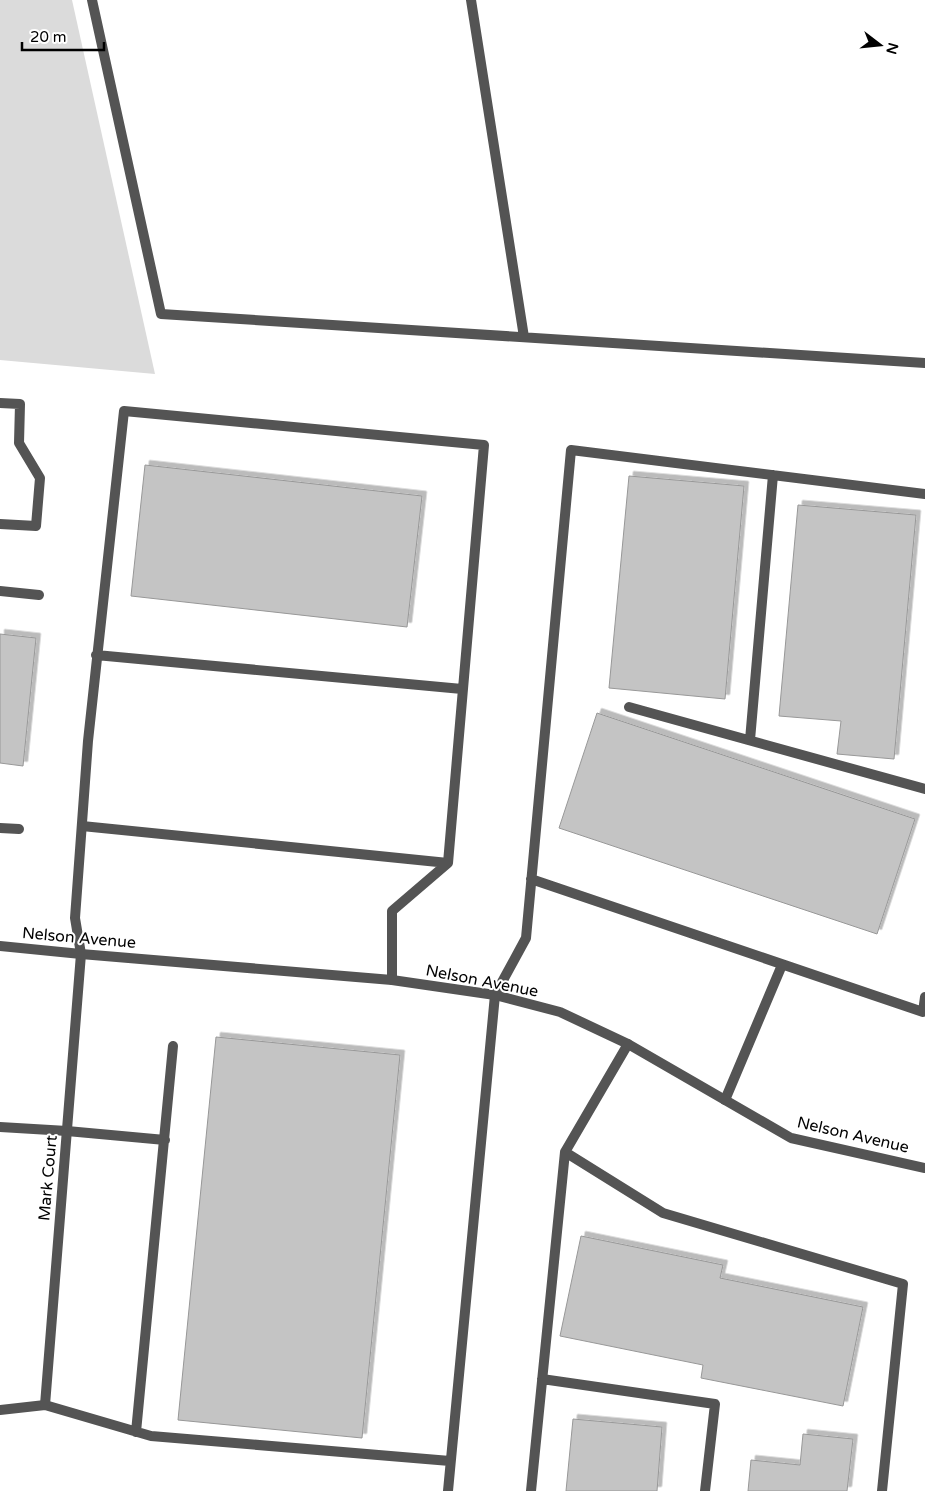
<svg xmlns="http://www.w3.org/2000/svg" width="925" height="1491" font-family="'Varela Round',sans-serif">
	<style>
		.green { fill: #dbdbdb }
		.building { fill: #c4c4c4; stroke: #989898; filter: url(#shadow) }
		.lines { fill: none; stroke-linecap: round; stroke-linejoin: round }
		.service { stroke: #545454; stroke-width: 10 }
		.minor { stroke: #545454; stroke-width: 10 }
		.tertiary { stroke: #545454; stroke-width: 10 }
		.labels { text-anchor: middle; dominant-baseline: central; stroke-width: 4; stroke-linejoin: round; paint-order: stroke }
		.street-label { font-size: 16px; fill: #000; stroke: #fff }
	</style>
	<defs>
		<filter id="shadow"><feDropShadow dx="4.5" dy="-4.5" stdDeviation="0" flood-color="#0004"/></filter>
	</defs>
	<rect width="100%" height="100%" fill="#fff"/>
	<path class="green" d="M 0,0 L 72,0 L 155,374 L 0,360 Z"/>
	<path class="building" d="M 145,465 L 422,496 L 407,627 L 131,596 Z
		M 629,476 L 744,486 L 725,699 L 609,688 Z
		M 798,505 L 916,515 L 894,759 L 837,754 L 841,721 L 779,716 Z
		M 0,634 L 36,638 L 23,766 L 0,763 Z
		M 597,713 L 915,819 L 877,934 L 559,828 Z
		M 216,1037 L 400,1055 L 362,1438 L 178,1420 Z
		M 581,1236 L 723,1265 L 720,1278 L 863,1307 L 843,1406 L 701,1378 L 703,1365 L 560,1336 Z
		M 573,1419 L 662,1427 L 657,1491 L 566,1491 Z
		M 803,1434 L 853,1439 L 847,1491 L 748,1491 L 751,1460 L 800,1465 Z"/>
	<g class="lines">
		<path class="service" d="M 92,0 L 161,314 L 925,363
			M 471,0 L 524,337
			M 0,403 L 20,404 L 19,443 L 40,478 L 36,526 L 0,524
			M 0,591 L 39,595
			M 96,655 L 462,689
			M 629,707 L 925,789
			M 750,740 L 773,475
			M 82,826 L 448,863
			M 0,828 L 19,829
			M 531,879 L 923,1012 L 925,997
			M 81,954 L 75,918 L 88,741 L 124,411 L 484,445 L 448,863 L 392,911 L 392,980
			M 725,1100 L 782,965
			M 0,1127 L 67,1131 L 165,1140
			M 565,1152 L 663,1213 L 903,1284 L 882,1491
			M 542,1379 L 715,1404 L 705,1491
			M 0,1410 L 45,1405 L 151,1436 L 450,1461
			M 136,1432 L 173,1046
			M 448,1491 L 495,995 L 526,938 L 571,450 L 925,494
			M 531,1491 L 565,1152 L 628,1044"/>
		<path class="minor" d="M 45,1405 L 81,954"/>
		<path class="tertiary" d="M 0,946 L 81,954 L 392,980 L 495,995 L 560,1012 L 628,1044 L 791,1138 L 925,1168"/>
	</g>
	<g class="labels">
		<g class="street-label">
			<text transform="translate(79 938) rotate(5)">Nelson Avenue</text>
			<text transform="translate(482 981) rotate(11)">Nelson Avenue</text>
			<text transform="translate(853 1135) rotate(13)">Nelson Avenue</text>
			<text transform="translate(48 1178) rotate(-85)">Mark Court</text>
		</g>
	</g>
	<g transform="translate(880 45) rotate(106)" stroke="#ffffff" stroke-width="4" paint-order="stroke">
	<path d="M0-4L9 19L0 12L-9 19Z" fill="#000000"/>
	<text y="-8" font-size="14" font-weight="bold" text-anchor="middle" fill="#000000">N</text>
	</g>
	<path d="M22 42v8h82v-8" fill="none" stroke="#000000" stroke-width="2.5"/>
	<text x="30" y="42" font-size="15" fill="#000000" stroke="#ffffff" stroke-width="4" paint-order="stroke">20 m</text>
</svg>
